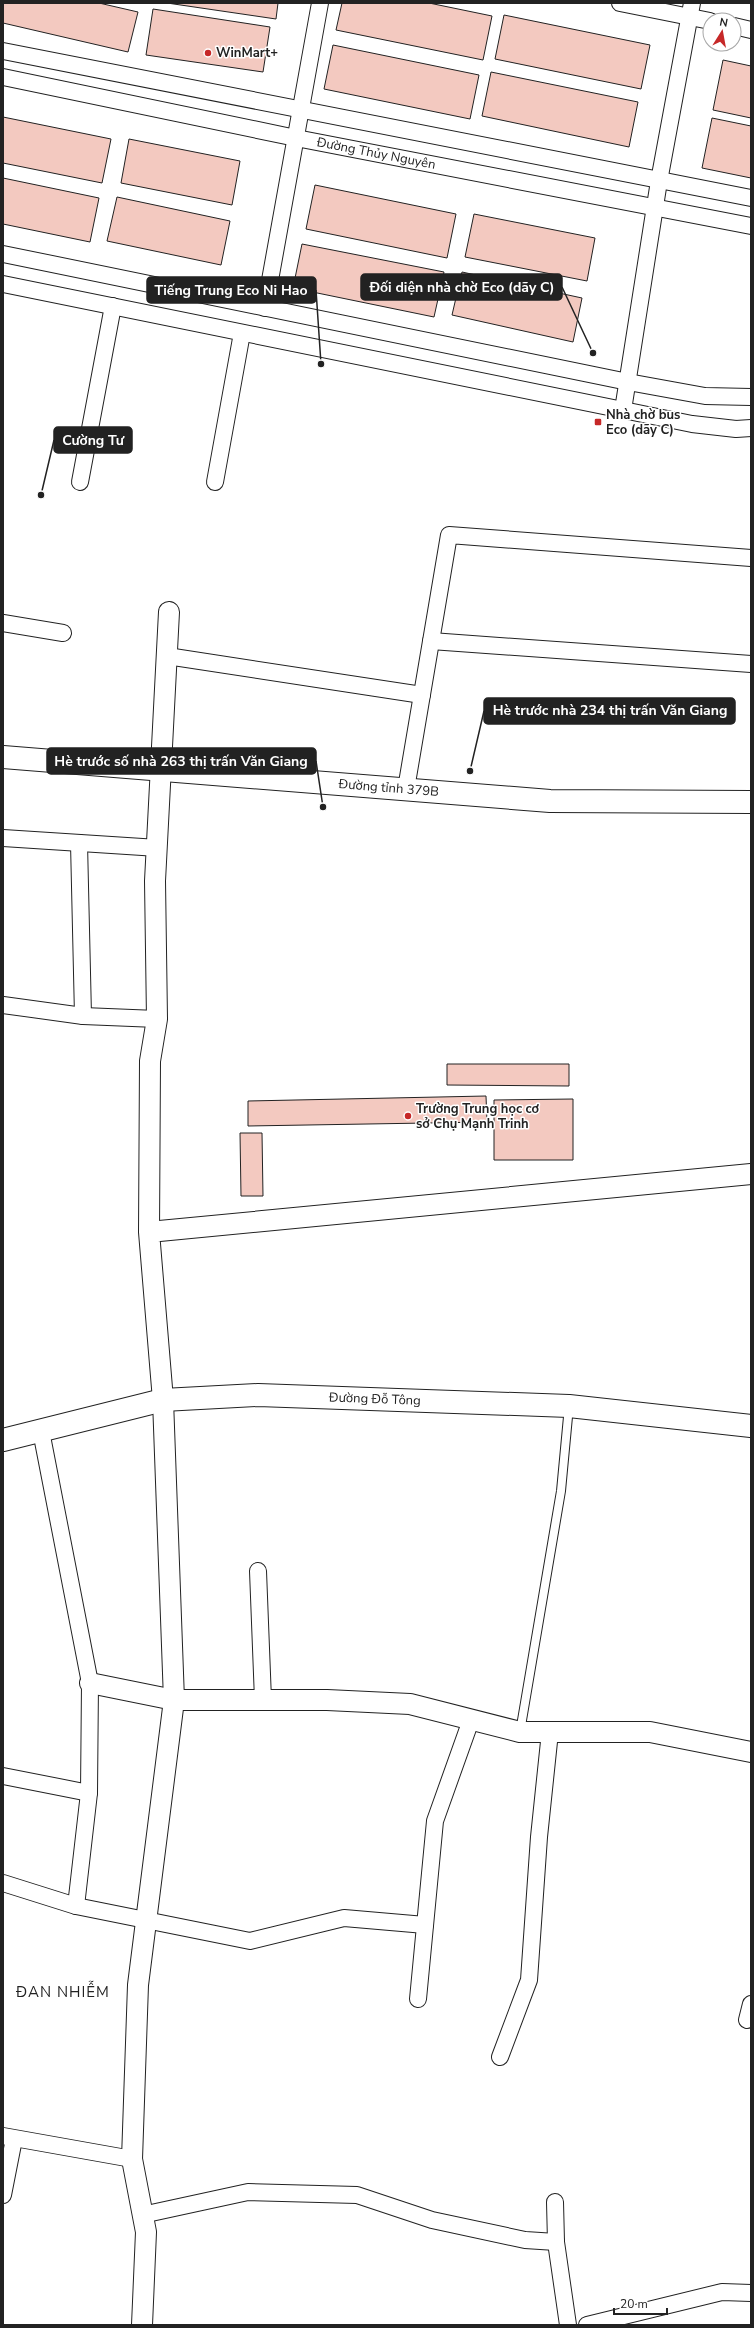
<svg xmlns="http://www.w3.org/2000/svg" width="754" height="2328" font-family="'Nunito Sans',sans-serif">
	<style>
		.building { fill: #f3c9c0; stroke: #222 }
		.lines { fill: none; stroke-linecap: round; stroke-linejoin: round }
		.service-casing { stroke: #222; stroke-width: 10 }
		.minor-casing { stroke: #222; stroke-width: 18 }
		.tertiary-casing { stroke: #222; stroke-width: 22 }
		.secondary-casing { stroke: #222; stroke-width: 24 }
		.primary-casing { stroke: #222; stroke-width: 24 }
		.service { stroke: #fff; stroke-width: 8 }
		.minor { stroke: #fff; stroke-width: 16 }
		.tertiary { stroke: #fff; stroke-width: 20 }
		.secondary { stroke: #fff; stroke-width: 22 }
		.primary { stroke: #fff; stroke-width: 22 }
		.poi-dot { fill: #c62828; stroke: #fff; stroke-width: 1.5 }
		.labels { text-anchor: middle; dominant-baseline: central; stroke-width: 3; stroke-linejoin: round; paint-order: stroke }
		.poi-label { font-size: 13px; font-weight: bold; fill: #222; stroke: #fff; text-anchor: start }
		.street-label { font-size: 13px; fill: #222; stroke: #fff }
		.quarter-label { font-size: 15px; letter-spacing: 1px; fill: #222; stroke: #fff }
		.leader { fill: none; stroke: #222; stroke-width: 1.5 }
		.callout-dot { fill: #222; stroke: #fff; stroke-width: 1.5 }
		.callout { fill: #222; stroke: #222; stroke-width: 1.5 }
		.callout-label { font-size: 14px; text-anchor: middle; font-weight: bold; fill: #fff }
	</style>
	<rect width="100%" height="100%" fill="#fff"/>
	<path class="building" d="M 3,3 L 99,3 L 138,12 L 128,52 L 3,23 Z
		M 167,3 L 278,3 L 276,19 Z
		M 342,3 L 429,3 L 492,16 L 483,60 L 336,30 Z
		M 153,9 L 270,27 L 263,72 L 146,55 Z
		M 504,15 L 650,45 L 641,89 L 495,59 Z
		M 333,45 L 479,75 L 470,119 L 324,89 Z
		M 723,60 L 751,66 L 751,118 L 713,110 Z
		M 491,72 L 638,102 L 629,147 L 482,116 Z
		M 3,117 L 111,139 L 102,183 L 3,163 Z
		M 712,118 L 751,126 L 751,178 L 702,168 Z
		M 129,139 L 240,161 L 232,205 L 121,183 Z
		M 3,178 L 99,198 L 90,242 L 3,224 Z
		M 315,185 L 456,214 L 447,258 L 306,229 Z
		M 117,197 L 230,221 L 221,265 L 107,241 Z
		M 474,214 L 595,238 L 587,281 L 465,257 Z
		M 302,244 L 444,272 L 434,317 L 293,288 Z
		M 462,272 L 582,298 L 573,342 L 452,315 Z
		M 447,1064 L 569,1064 L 569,1086 L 447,1085 Z
		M 486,1096 L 487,1122 L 248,1126 L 248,1101 Z
		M 573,1099 L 573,1160 L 494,1160 L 494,1100 Z
		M 240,1133 L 262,1133 L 263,1196 L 241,1196 Z"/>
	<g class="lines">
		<g class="service-casing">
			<path id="service" d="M 520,1732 L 561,1491 L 569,1406"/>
		</g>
		<g class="minor-casing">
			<g id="minor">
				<path d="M 620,3 L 710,21"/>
				<path d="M 734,26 L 751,30"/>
				<path d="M 3,51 L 751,198"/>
				<path id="s1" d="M 3,77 L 296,138 L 751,226"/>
				<path d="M 3,254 L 628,382 L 705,396 L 751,397"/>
				<path d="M 3,284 L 692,424 L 736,429 L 751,428"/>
				<path d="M 265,308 L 320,3"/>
				<path d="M 623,410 L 659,181 L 692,3"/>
				<path d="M 80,482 L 113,306"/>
				<path d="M 215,482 L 242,333"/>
				<path d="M 3,623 L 63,633"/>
				<path d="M 431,641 L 751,664"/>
				<path d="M 167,656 L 422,695"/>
				<path d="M 406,789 L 449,535 L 751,558"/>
				<path d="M 3,838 L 158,848"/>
				<path d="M 79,843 L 83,1016"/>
				<path d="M 3,1005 L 83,1016 L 157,1019"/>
				<path d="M 41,1431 L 90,1683 L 89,1793 L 76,1906"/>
				<path d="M 258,1571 L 263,1700"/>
				<path d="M 3,1776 L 89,1793"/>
				<path d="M 3,1883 L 76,1906 L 250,1941 L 344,1918 L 425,1925"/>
				<path d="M 418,1999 L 435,1821 L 471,1720"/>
				<path d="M 747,2020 L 751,2004"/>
				<path d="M 500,2057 L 529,1980 L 539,1837 L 550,1732"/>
				<path d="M 3,2136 L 132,2159"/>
				<path d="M 3,2195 L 14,2139"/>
				<path d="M 555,2202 L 556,2242 L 568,2325"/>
				<path d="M 142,2215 L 248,2192 L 357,2195 L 432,2220 L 525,2240 L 556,2242"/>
				<path d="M 587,2325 L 722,2292 L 751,2293"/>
			</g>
		</g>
		<g class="tertiary-casing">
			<path id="tertiary" d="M 149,1232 L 751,1174
				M 90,1683 L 174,1700 L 327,1700 L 410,1704 L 520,1732 L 650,1732 L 751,1752
				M 142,2325 L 146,2232 L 132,2159 L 138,1985 L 174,1700 L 163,1400 L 149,1232 L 150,1061 L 157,1019 L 155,881 L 169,612"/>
		</g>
		<g class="secondary-casing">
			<g id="secondary">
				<path id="s2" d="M 3,1440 L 163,1400 L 258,1395 L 569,1406 L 751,1426"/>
			</g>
		</g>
		<g class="primary-casing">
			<g id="primary">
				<path id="s3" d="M 3,757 L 550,801 L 751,802"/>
			</g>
		</g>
		<use href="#service" class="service"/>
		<use href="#minor" class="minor"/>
		<use href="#tertiary" class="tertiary"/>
		<use href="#secondary" class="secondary"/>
		<use href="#primary" class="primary"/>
	</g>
	<g class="poi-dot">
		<circle cx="208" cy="53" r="4"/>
		<rect x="594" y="418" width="8" height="8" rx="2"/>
		<circle cx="408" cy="1116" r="4"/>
	</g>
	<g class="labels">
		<g class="poi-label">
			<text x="216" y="53">WinMart+</text>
			<text x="606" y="415">Nhà chờ bus<tspan x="606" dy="15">Eco (dãy C)</tspan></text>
			<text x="416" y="1109">Trường Trung học cơ<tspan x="416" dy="15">sở Chụ Mạnh Trinh</tspan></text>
		</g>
		<g class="street-label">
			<text stroke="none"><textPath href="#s1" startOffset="381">Đường Thủy Nguyên</textPath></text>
			<text stroke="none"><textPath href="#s3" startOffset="387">Đường tỉnh 379B</textPath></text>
			<text stroke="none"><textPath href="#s2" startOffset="377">Đường Đỗ Tông</textPath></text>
		</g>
		<g class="quarter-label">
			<text x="63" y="1992">ĐAN NHIỄM</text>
		</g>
	</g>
	<path class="leader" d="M593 353L562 287M321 364L316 290M41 495L54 440M470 771L484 711M323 807L316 761"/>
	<g class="callout-dot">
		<circle cx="593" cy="353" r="4"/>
		<circle cx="321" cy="364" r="4"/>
		<circle cx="41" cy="495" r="4"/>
		<circle cx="470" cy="771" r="4"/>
		<circle cx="323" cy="807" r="4"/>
	</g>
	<g class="callout">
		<rect x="361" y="274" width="201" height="26" rx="4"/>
		<rect x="147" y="277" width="169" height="26" rx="4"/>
		<rect x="54" y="427" width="78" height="26" rx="4"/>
		<rect x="484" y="698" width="251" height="26" rx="4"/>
		<rect x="47" y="748" width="269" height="26" rx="4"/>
	</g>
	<g class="callout-label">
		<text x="462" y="292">Đối diện nhà chờ Eco (dãy C)</text>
		<text x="231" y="295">Tiếng Trung Eco Ni Hao</text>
		<text x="93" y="445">Cường Tư</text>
		<text x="610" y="715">Hè trước nhà 234 thị trấn Văn Giang</text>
		<text x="181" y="766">Hè trước số nhà 263 thị trấn Văn Giang</text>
	</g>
	<rect width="754" height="2328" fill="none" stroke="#222222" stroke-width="8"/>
	<g transform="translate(722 32) rotate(11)"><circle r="19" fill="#ffffff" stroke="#a7a7a7"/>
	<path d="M0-3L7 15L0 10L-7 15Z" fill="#c62828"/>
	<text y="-6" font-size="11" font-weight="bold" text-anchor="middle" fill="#222222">N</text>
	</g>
	<path d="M614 2308v6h53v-6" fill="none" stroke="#222222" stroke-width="2"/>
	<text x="620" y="2308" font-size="12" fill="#222222" stroke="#ffffff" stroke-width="3" paint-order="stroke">20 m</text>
</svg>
